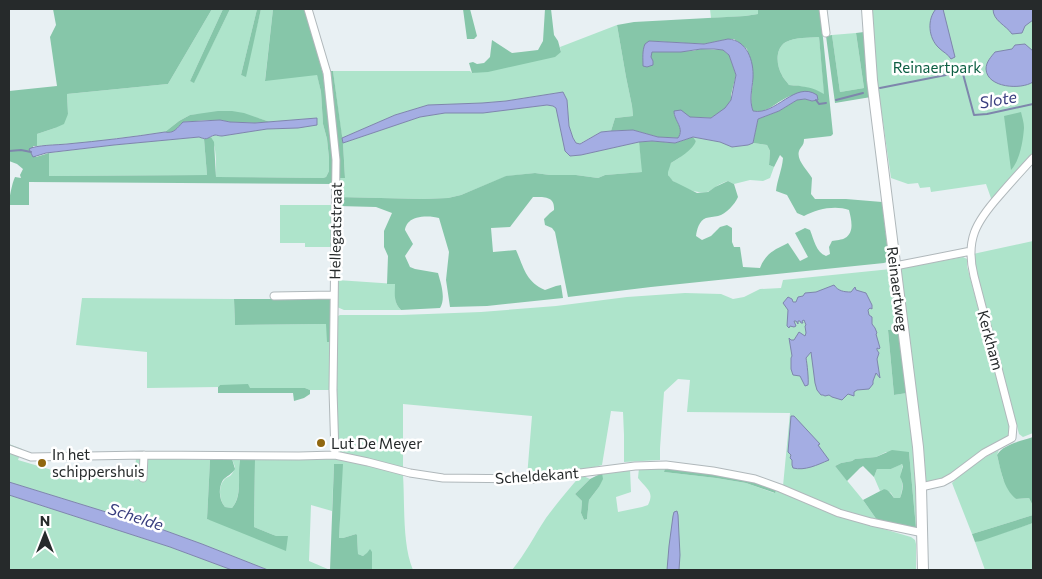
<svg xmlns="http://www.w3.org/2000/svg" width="1042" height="579" font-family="Commissioner,sans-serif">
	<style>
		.green { fill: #aee4cb }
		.forest { fill: #86c6a9; fill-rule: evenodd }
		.water { fill: #a4ade3; stroke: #7e86ac }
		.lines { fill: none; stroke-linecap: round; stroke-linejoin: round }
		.stream { stroke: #7e86ac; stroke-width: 2 }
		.minor-casing { stroke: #b0b8bb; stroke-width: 9 }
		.secondary-casing { stroke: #b0b8bb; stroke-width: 12 }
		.minor { stroke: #fff; stroke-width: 7 }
		.secondary { stroke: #fff; stroke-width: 10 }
		.poi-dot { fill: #90670f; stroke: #fff; stroke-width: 2 }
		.labels { text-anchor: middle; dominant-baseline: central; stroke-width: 5; stroke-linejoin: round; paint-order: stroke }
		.park-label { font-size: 15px; fill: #0c5e42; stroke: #fff }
		.street-label { font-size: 15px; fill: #262a2b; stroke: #fff }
		.poi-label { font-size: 15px; fill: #262a2b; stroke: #fff; text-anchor: start }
		.water-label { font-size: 16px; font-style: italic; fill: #383d7e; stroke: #fff }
	</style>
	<rect width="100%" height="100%" fill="#e8f0f3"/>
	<path class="green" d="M 212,9 L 223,9 L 190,81 L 194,82 L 230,9 L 257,9 L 241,75 L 245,76 L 261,9 L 273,9 L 265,80 L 317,74 L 321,92 L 323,124 L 327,139 L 329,158 L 329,171 L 326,177 L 323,178 L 216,177 C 216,164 217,148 211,137 L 214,135 L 222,136 L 267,129 L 298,128 L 317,124 L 316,118 L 270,122 L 258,118 L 200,114 L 190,115 L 179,121 L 165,132 L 90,142 L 37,146 L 37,134 L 55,128 L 68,114 L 67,94 L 168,84 Z
		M 710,9 L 758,9 L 758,14 L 745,16 L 711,18 Z
		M 871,9 L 1033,9 L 1033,156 L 992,201 L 986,184 L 931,192 L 930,187 L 920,188 L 918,183 L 908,184 L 891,178 L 877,80 Z
		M 617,25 L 626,77 L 632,106 L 633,116 L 615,118 L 611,131 L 601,132 L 579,144 L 576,143 L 573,138 L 569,126 L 567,100 L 563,92 L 506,101 L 482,103 L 428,105 L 395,115 L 342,138 L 333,71 L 470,71 L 472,73 L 561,52 L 560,47 Z
		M 856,33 L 864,88 L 840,92 L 832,35 Z
		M 819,37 L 824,90 L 825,95 C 813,88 802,86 789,85 C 787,82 783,78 782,75 C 776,65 775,48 786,42 C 795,37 809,38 819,37 Z
		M 547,105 L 553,106 L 556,108 L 570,156 L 581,155 L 639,142 L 643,172 L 605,175 L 598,178 L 576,175 L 550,175 L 535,173 L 507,176 L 461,195 L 448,198 L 423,199 L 338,197 L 339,178 L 345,177 L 343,143 L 420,117 L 445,113 L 483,113 Z
		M 199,137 L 204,139 L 207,175 L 49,176 L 49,153 L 114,145 Z
		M 693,137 L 720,142 L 733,147 L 748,145 L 753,143 L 767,145 L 770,151 L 769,165 L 774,167 L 770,178 L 763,181 L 750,180 L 734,184 L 728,181 C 724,182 720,184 717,186 C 713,188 710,191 707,192 C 697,195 672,184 668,175 C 667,171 669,166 671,163 L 679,158 L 696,141 Z
		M 280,205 L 334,205 L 333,247 L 305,247 L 305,243 L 280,243 Z
		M 1033,241 L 1033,433 L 1023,437 L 1019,434 L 975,265 L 973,254 Z
		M 963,257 L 967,259 L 967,266 L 1009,425 L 1010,432 L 1008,437 C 1001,440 993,443 987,447 C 966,458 951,482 926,482 L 901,269 L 903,268 Z
		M 891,269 L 898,329 L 888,330 L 894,395 L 907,393 L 914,455 L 918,528 L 916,528 L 909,452 L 886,452 L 876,457 L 855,459 L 852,461 L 841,463 L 835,466 L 863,500 L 877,520 L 834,508 L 783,486 L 790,413 L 687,412 L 690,380 L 678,379 L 664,392 L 660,448 L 660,460 L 624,462 L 624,435 L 623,412 L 611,411 L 602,465 L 591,468 L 527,477 L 532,416 L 403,404 L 403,468 L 339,453 L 336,438 L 337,319 L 338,316 L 340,315 L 401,315 L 481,312 L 556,306 L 627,297 L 685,293 L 721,294 L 733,299 L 744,297 L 760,289 L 781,288 L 783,280 Z
		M 337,280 L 396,284 C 395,294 393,302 401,310 L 344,310 L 337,307 Z
		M 82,298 L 234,299 L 235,325 L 327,324 L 327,342 L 331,342 L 331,390 L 310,390 L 305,388 L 249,388 L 220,385 L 218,387 L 147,388 L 147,352 L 76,345 Z
		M 9,444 L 22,449 L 18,460 L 79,478 L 85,477 L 89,473 L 100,476 L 134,481 L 136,458 L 210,460 L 207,519 L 276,536 L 254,527 L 255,460 L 332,459 L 347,459 L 403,475 C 405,504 402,544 413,570 L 372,570 L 372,552 L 363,556 L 358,554 L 357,536 L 356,534 L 343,538 L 339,538 L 342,464 L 334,464 L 332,511 L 311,505 L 309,561 L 330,570 L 268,570 L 202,544 L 158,528 L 9,482 Z
		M 999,450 L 997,455 L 1003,479 L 1016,499 L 1029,498 L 1033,506 L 1033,515 L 972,534 L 952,483 C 965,470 982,458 999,450 Z
		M 232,459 L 240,460 C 237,476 243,494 232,508 L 225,507 C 219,500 218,487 224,480 C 226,477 229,477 231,475 C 233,473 234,470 235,467 Z
		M 901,464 L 903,465 C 899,475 905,486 900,498 L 894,498 L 891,493 L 884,489 L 880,491 L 874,477 L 877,469 L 891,469 Z
		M 639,468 L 665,468 L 664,472 L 716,478 L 746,483 L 774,493 L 776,490 L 817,508 L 832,514 L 911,537 L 915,540 L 916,544 L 916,570 L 512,570 C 526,553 534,536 546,518 C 557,503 569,489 581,475 L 590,479 L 575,494 L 582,501 L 581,513 L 584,520 L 587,519 L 589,500 L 599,487 L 602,473 L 630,469 L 631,492 L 616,497 L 618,512 L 642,507 L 648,505 C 655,491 646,489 638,478 Z
		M 9,495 L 170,547 L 232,570 L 9,570 Z
		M 1033,523 L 1033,570 L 985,570 L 975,542 Z"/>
	<path class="forest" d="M 53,9 L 212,9 L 168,84 L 67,94 L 68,114 L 64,124 L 55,128 L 37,134 L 37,146 L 33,146 L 36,157 L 49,153 L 49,176 L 207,175 L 204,139 L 211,137 L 214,142 L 216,177 L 323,178 L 326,177 L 329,171 L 329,158 L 327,139 L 323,124 L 321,92 L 317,75 L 265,81 L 273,9 L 305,9 L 323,74 L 333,159 L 334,184 L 29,182 L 29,205 L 9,205 C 9,199 12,183 15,177 L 21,178 L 20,175 L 23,169 L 17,164 L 9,161 L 9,91 L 57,86 L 50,37 L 56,25 Z
		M 223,9 L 230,9 L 194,83 L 190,81 Z
		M 257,9 L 261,9 L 246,77 L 241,75 Z
		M 463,9 L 470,9 L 477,36 L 474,39 L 467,39 Z
		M 545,9 L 551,9 L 554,35 L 558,41 L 561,52 L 555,57 L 488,72 L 472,73 L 469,63 L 473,62 L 477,64 L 484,63 L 490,57 L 492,40 L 512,53 L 521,52 L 538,50 L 543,41 Z
		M 758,9 L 820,9 L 833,134 L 831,136 L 804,139 C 804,146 801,146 799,151 C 796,160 808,171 812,178 L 811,194 L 815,199 L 846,199 L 882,202 L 889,261 L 884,263 L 651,287 L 568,297 L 555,232 L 552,228 L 545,225 L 544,219 L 550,213 L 554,210 C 555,196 544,197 533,197 L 510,227 L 491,228 L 493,252 L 516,250 C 524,268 526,282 545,290 L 556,286 L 561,285 L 563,298 L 487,306 L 450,307 L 446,280 L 449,252 L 439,218 C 432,216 415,215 409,222 C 407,223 405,228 405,230 L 413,244 L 405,256 L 410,267 L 415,269 L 438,273 C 441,284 446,298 440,308 L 401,310 C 393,302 395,294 395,284 L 387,284 L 388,256 L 384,247 L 384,231 L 392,213 L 376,207 L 338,206 L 338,197 L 423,199 L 448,198 L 461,195 L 506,176 L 535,173 L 550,175 L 576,175 L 598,178 L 605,175 L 642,172 L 639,142 L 652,141 L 675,143 L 693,137 L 696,141 C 693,150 679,158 671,163 L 668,172 L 668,175 L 673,181 L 697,193 L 708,192 L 715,187 L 728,181 L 734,184 L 738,197 C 735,204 726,214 718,216 C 714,217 709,217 706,218 C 699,221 697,229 696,236 L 702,240 L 711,236 L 720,227 L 727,225 L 732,228 L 732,242 L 734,247 L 740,247 L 743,267 L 760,268 C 766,253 774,250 788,243 L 800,261 L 808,257 L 795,233 L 805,228 L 810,230 C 814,240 816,252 826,256 L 830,254 L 829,247 L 832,241 C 836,240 842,240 845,238 C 855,232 851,219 849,210 C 835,205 817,209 804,216 L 797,213 L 787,195 L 776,191 C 777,180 782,170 783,158 L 780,155 L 774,167 L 769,165 L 770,151 L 767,145 L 753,143 L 758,119 L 779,111 L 797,100 L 805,99 L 812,101 L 818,100 C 811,99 796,95 790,96 C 777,101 768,114 753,111 C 749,99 753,89 753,77 C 753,68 749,58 747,49 L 734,39 L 728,39 L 704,44 L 649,41 L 651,57 L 651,52 L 692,51 L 701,49 L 723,50 L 729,55 L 736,75 L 731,95 L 731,100 L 725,109 L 711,118 L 690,117 L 674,114 C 677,123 684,129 678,138 L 658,137 L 633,130 L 611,131 L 615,118 L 633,116 L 632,106 L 626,77 L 617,25 L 634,22 L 745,16 L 758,14 ZM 819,37 L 824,94 C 813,87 802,86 789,85 C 787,82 783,78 782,75 C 776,65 775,48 786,42 C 795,37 809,38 819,37 Z
		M 864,32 L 871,97 L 835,103 L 826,36 L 832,35 L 840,92 L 864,88 L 856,33 Z
		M 329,71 L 333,71 L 343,143 L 345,178 L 339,178 Z
		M 218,111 L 232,111 L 244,113 L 270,122 L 255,123 L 230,122 L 220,120 L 209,120 L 183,122 C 177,128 174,134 165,132 L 179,121 L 190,115 Z
		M 1021,112 C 1022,117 1024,122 1024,128 C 1023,141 1020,160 1011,170 L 1004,116 Z
		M 234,299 L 330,299 L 331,342 L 327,342 L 326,324 L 235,325 Z
		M 898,329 L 907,393 L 894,395 L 888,330 Z
		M 248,384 L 250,388 L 305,388 L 310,390 L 310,394 L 304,398 L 294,401 L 293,393 L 218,393 L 218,387 L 220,385 Z
		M 1033,437 L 1033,506 L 1029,498 L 1016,499 C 1003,488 1001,470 997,455 C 1003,444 1022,441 1033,437 Z
		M 892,450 L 909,452 L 916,528 L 914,529 L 877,520 L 863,500 L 884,489 C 889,490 891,494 894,498 L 900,498 C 903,491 904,483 900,477 L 903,466 L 902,464 L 891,469 L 877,469 L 874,477 L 863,466 L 860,468 L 847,481 L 835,466 L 841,463 L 852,461 L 855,459 L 876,457 Z
		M 232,459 L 235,469 C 232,474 227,476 223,480 C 218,488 219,500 225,507 L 232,508 C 243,495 237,476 240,460 L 255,460 L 254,527 L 276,536 L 288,536 L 286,551 L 207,519 L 210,460 Z
		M 334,464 L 343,464 L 339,538 L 343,538 L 356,534 L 357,535 L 358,554 L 363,556 L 367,553 L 370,549 L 372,552 L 372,570 L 330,570 Z
		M 665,468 L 711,473 L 746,480 L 776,490 L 775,493 L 746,483 L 716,478 L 664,472 Z
		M 602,473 L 603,479 L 599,487 L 589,500 L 587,519 L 584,520 L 581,513 L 582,501 L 575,494 L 590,479 Z
		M 1033,515 L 1033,523 L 981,541 L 975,542 L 972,534 Z"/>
	<path class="water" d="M 936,9 L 943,9 L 955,57 L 951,59 C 948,54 943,52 939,48 C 928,38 927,19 936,9 Z
		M 993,9 L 1033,9 L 1033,20 L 1025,26 L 1022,33 L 1012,34 C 1006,25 993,21 993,9 Z
		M 728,39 C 747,40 754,61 753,78 C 752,90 749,100 753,111 C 776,116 795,80 817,95 L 818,100 L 812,101 L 805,99 L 797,100 L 779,111 L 758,119 L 753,143 L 748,145 L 732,147 L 720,142 L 693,137 L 675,143 L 652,141 L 639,142 L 581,155 L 570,156 L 565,151 L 556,108 L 553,106 L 547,105 L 483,113 L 445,113 L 420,117 L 343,143 L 342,138 L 395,115 L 428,105 L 482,103 L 506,101 L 563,92 L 567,100 L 569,126 L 573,138 L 576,143 L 580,144 L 601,132 L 611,131 L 633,130 L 658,137 L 678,138 C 685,128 674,121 674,111 L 681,110 L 690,117 L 711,118 L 725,108 L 731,100 L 736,75 L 729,55 L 723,50 L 714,49 L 701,49 L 681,52 L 652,52 L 651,57 L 653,61 L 653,65 L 647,67 L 643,66 C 643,58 642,51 645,44 L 649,41 L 704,44 Z
		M 1025,44 L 1033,51 L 1033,82 C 1021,90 987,88 986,69 C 986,62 991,57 995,52 L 1012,49 L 1015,45 Z
		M 317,118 L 317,125 L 298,128 L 267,129 L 222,136 C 219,136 217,135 215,135 C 207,137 209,141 199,137 L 114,145 L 46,153 L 33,157 L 29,149 C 35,145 58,145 67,144 C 100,141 133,137 165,132 C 174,134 177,128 183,122 L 220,120 L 230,122 L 255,123 Z
		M 834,285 C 838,291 844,292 851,292 L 855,287 L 856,290 L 866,293 L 872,305 L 872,309 L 870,308 L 868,310 L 869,315 L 872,317 L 872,324 L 875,328 L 877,333 L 876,334 L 880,348 L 879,349 L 877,348 L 877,350 L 879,353 L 877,359 L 880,378 L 876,373 L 873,381 L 873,384 L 869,389 L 857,390 L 854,392 L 854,396 L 848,394 L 842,400 L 832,397 L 829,395 L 825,396 L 823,395 L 821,395 L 817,390 L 815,383 L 811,352 L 806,358 C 807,363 809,381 808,385 L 805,386 L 800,376 L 793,375 L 791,369 L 791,358 L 792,356 L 789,338 L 791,340 L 794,340 L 799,332 L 805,336 L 806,333 L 805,326 L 806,325 L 804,320 L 802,321 L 803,323 L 801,323 L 800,321 L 798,321 L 798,324 L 796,321 L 794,321 L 796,326 L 794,327 L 790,326 L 789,328 L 787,326 L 788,310 L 783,303 L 788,297 L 792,299 L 793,302 L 796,302 L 798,297 L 803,296 L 805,293 L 816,292 Z
		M 791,416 L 794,416 L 820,444 L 818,445 L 829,460 C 817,465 805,471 793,468 L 792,465 L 792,460 L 790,458 L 791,455 L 788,452 Z
		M 9,482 L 158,528 L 202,544 L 268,570 L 232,570 L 170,547 L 9,495 Z
		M 677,511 L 678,515 L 680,555 L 679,570 L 667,570 L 669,546 L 673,516 L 674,512 Z"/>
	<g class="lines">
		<path class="stream" d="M 880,88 L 956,73 L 963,74 L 974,115 L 987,114 L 1033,104
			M 816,100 L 819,104 L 826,103
			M 836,100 L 863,93
			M 9,151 L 21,150 L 31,152"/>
		<g class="minor-casing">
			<path id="minor" d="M 308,9 L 327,73 L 336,160 L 333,390 L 335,455
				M 823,9 L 826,33
				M 895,266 L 971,251
				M 274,296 L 334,295
				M 9,449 L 31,457 L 144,455 L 299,456 L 335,455 L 368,462 L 410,473 L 443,478 L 533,479 L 635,466 L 666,465 L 713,471 L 755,479 L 780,488 L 839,513 L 871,522 L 923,533
				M 143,478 L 144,455
				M 921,487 L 943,482 L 952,477 L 984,453 L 1012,438 L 1013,426 L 974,276 C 965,240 976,222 999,196 C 1010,183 1022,170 1033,158"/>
		</g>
		<g class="secondary-casing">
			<path id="secondary" d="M 867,9 L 872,80 L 918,447 L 921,487 L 923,570"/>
		</g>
		<use href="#minor" class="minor"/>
		<use href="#secondary" class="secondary"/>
	</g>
	<g class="poi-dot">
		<circle cx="321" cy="443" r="5"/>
		<circle cx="42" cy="463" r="5"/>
	</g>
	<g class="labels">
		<g class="park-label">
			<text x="937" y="67">Reinaertpark</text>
		</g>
		<g class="street-label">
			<text transform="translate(335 231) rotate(-89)">Hellegatstraat</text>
			<text transform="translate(898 289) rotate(83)">Reinaertweg</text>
			<text transform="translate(991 340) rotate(75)">Kerkham</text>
			<text transform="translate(537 475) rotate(-4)">Scheldekant</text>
		</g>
		<g class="poi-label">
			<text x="331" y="443">Lut De Meyer</text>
			<text x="52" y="454">In het<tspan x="52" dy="17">schippershuis</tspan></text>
		</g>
		<g class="water-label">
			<text transform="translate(998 99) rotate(-10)">Slote</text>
			<text transform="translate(136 516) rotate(18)">Schelde</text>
		</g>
	</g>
	<rect width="1042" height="579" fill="none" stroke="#262a2b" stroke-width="20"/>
	<g transform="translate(45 534)" stroke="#ffffff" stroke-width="4" paint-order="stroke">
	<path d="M0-4L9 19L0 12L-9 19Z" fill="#262a2b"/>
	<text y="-8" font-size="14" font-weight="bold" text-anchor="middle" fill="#262a2b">N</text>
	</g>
</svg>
